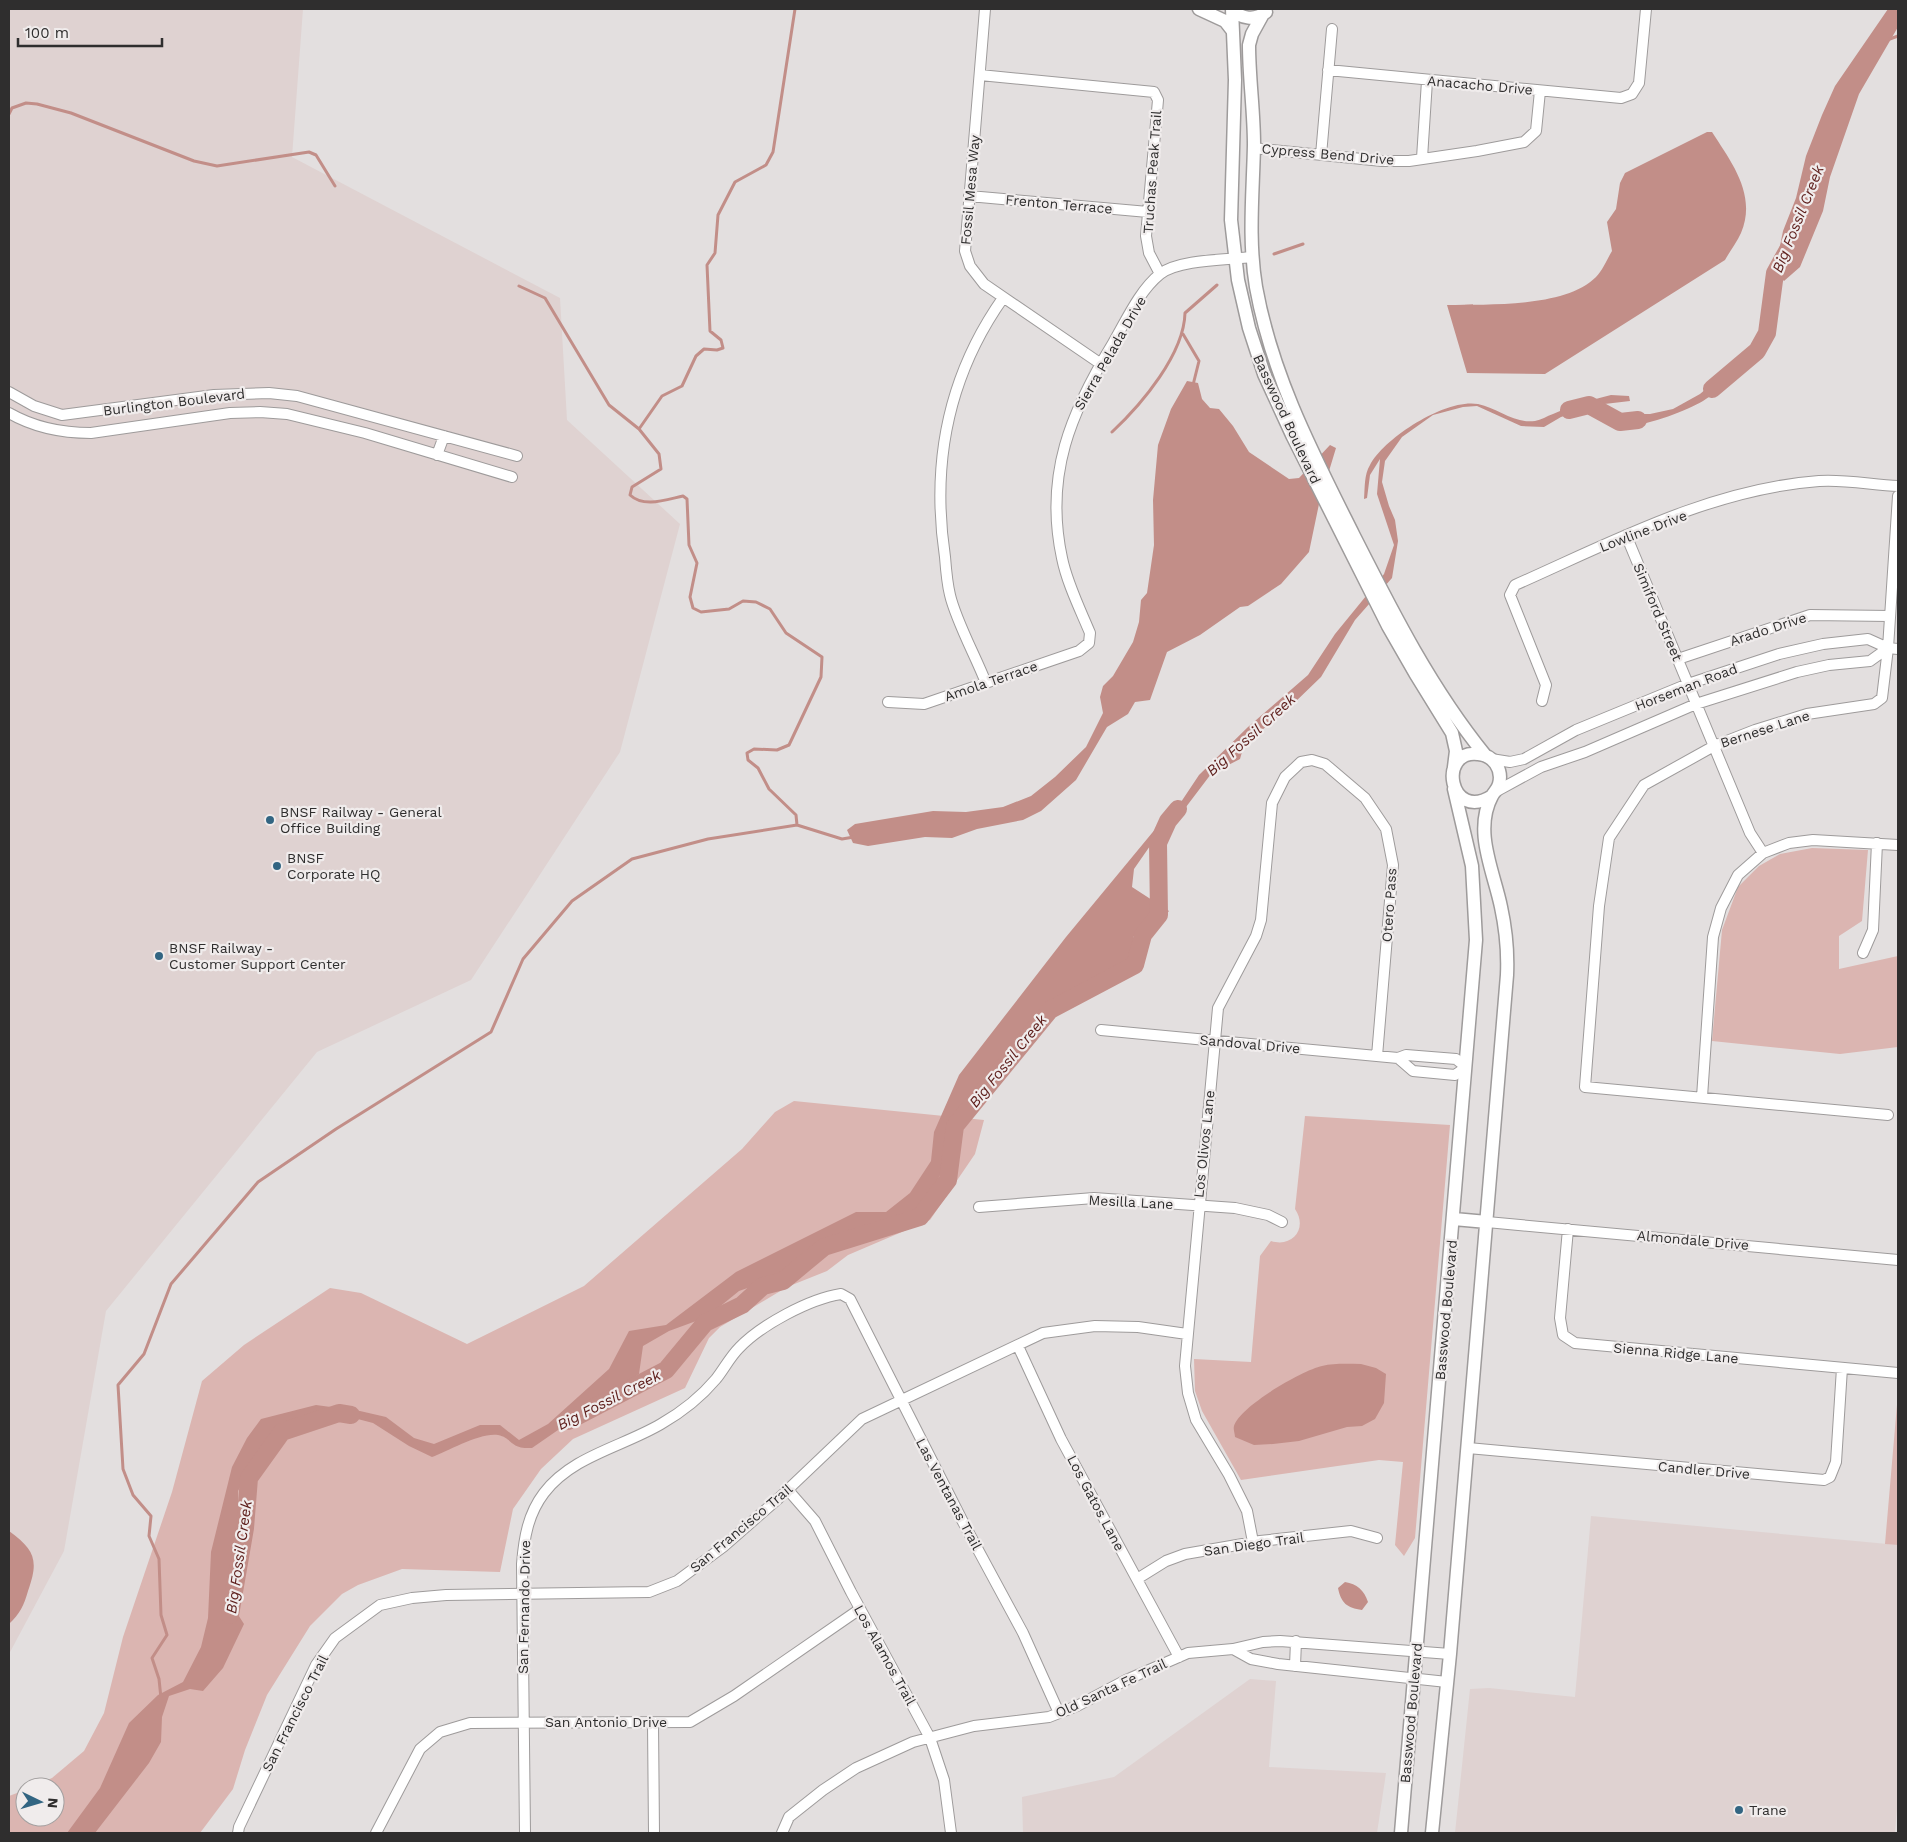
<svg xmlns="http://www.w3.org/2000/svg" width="1907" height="1842" font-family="'Work Sans',sans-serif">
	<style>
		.built { fill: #dfd2d1 }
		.green { fill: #dbb5b1 }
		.water { fill: #c28e88 }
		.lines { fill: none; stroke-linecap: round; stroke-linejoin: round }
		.stream { stroke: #c28e88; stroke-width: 3 }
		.river { stroke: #c28e88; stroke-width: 18 }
		.minor-casing { stroke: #9e9b9b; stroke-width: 12 }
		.major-casing { stroke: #9e9b9b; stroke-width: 15 }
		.minor { stroke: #fff; stroke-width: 10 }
		.major { stroke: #fff; stroke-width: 12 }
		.poi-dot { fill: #326582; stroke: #f0ecec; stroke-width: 2 }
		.labels { text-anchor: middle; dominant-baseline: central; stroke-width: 4.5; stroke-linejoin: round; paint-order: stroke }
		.street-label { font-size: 14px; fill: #2f2e2e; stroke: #f0ecec }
		.poi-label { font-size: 14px; fill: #2f2e2e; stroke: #f0ecec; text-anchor: start }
		.water-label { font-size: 15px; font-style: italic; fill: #5d1d1a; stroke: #f0ecec }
	</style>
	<rect width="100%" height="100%" fill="#e3dfdf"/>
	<path class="built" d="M 9,9 L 303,9 L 292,157 L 560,298 L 567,420 L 680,524 L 620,752 L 471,980 L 317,1052 L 106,1311 L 64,1551 L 9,1654 Z
		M 1591,1516 L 1898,1545 L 1898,1796 L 1895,1833 L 1455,1833 L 1470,1689 L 1489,1688 L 1575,1697 Z
		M 1250,1679 L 1276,1681 L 1269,1767 L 1386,1773 L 1377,1833 L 1023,1833 L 1022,1797 L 1114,1777 Z"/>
	<path class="green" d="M 1812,848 L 1868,850 L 1862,921 L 1839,936 L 1839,969 L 1898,956 L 1898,1047 L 1840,1054 L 1712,1041 L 1722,930 L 1738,887 L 1759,866 L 1780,854 Z
		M 794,1101 L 984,1120 L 975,1154 L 930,1220 L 848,1255 L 827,1271 L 787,1287 L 720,1327 L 709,1338 L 685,1388 L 573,1439 L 541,1469 L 513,1509 L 500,1572 L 402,1569 L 358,1585 L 342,1594 L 310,1626 L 267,1695 L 245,1750 L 233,1789 L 200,1833 L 9,1833 L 9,1796 L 25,1790 L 25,1817 L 55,1817 L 55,1787 L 31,1787 L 52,1778 L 84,1751 L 104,1713 L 123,1637 L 172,1492 L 202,1381 L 244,1345 L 330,1288 L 361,1293 L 467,1344 L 584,1286 L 742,1149 L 775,1112 Z
		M 1305,1116 L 1450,1125 L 1415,1538 L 1404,1556 L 1395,1545 L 1403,1462 L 1379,1460 L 1241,1480 L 1202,1411 L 1195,1391 L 1194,1359 L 1251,1362 L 1260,1256 L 1271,1241 C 1293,1248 1308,1228 1295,1209 Z
		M 1898,1393 L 1898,1545 L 1885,1544 Z"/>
	<path class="water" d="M 1888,9 L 1898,9 L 1898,27 L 1859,94 L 1830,177 L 1823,211 L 1800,267 L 1784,281 L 1780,277 L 1778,256 L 1783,231 L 1796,198 L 1806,156 L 1822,115 L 1835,86 Z
		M 1707,132 L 1712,132 C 1732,163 1757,195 1741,233 C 1737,242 1730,251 1725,260 L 1545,374 L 1467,373 L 1447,305 C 1488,304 1565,308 1596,277 C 1603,270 1607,259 1612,251 L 1607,222 L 1616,209 L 1620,183 L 1625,173 Z
		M 1730,373 L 1731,378 C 1722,386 1713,395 1703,401 C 1684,412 1630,434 1611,422 L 1630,414 L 1650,414 L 1673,409 L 1700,394 L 1720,377 Z
		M 1187,381 L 1198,383 L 1202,399 L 1210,408 L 1219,409 L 1233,426 L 1249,452 L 1289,479 L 1299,478 L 1330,445 L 1336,448 L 1319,504 L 1309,552 L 1281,584 L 1248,606 L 1240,607 L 1200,635 L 1167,652 L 1150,700 L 1135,702 L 1128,714 L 1107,727 L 1076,780 L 1041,811 L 1023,820 L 977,829 L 952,838 L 925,837 L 868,846 L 853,843 L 847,830 L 855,824 L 933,811 L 966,812 L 1003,807 L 1031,796 L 1055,777 L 1086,747 L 1103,713 L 1100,697 L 1103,686 L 1113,676 L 1133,642 L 1139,622 L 1141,600 L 1147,593 L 1154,545 L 1153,500 L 1158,445 L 1171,409 Z
		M 1611,395 L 1629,396 L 1630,401 L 1596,405 L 1561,417 L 1544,427 L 1521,426 L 1477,406 L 1463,407 L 1433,415 L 1402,437 L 1385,461 L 1382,482 L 1389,506 L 1395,520 L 1398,541 L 1392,578 L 1355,620 L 1321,677 L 1292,705 L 1244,745 L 1240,759 L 1211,774 L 1186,807 L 1150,846 L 1134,869 L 1132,887 L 1169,911 C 1160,923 1146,928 1133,937 L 1133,960 L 1119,965 L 1104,978 L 1042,1019 L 984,1077 L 947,1130 L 944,1168 L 919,1214 L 904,1221 L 825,1243 L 795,1261 L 773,1279 L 739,1291 L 707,1317 L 669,1331 L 643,1346 L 639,1374 L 532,1448 C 509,1449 513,1438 498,1435 C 481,1432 448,1451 432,1457 L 409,1446 L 373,1423 L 350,1417 L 312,1415 L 279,1431 L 256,1458 L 238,1491 L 238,1548 L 234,1563 L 235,1610 L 244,1624 L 223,1668 L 203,1691 L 190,1689 L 169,1696 L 162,1717 L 161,1742 L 149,1763 L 95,1833 L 67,1833 L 100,1788 L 129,1723 L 158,1695 L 183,1682 L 201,1647 L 208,1618 L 211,1552 L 232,1467 L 247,1438 L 261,1419 L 316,1405 L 360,1411 L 386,1417 L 414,1438 L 434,1444 L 480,1425 L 500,1425 L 519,1440 L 548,1424 L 609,1369 L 629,1331 L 666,1325 L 736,1272 L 856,1212 L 886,1212 L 910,1193 L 931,1161 L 934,1132 L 959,1075 L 1066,937 L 1152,833 L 1181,802 L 1199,775 L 1248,727 L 1308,675 L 1335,634 L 1384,574 L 1394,545 L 1377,494 L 1380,459 L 1370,475 L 1367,498 L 1364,499 C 1365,487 1364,475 1370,465 C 1384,438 1446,398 1478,404 C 1498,408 1514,424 1535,421 C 1541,420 1547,416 1553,414 C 1572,406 1590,400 1611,395 Z
		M 1361,1364 L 1376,1368 L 1386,1374 L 1384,1403 L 1375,1419 L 1362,1426 L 1347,1427 L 1299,1441 L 1273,1444 L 1254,1445 L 1235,1437 C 1235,1434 1233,1429 1234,1426 C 1240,1406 1303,1370 1322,1366 C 1334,1363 1349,1364 1361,1364 Z
		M 9,1531 C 35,1550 39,1560 28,1591 C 24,1605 20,1614 9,1624 Z
		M 1345,1582 C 1357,1584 1364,1590 1368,1602 L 1362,1610 C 1347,1608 1341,1603 1338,1588 Z"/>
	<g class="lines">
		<path class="stream" d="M 1887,40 L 1898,36
			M 9,114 L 12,108 L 26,103 L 37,104 L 71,113 L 194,161 L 217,166 L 309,152 L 316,155 L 335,186
			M 1274,254 L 1303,244
			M 519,286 L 545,298 L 609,405 L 639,429 L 659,454 L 661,469 L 632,487 L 630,495 C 644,508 665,500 683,496 L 687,499 L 689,545 L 697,563 L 690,597 L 693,608 L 701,612 L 729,609 L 743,601 L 756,602 L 770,609 L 786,633 L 822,657 L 821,677 L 789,745 L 777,750 L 754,749 L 747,753 L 748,760 L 758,768 L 769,789 L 796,815 L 797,825
			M 1183,334 L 1199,361 L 1193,385
			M 639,429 L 662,396 L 682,386 L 696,356 L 704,349 L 717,350 L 723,348 L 721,340 L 710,331 L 707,265 L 715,253 L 718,215 L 735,182 L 766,165 L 773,152 L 795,9
			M 1112,432 C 1142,404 1184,354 1185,313 L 1217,285
			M 161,1698 L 159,1679 L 152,1658 L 167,1635 L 161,1615 L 159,1559 L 149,1536 L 151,1516 L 133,1495 L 123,1469 L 118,1385 L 144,1354 L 171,1284 L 258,1182 L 336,1129 L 491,1032 L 523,959 L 572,901 L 632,859 L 708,839 L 797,825 L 842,839 L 854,837"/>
		<path class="river" d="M 1712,389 L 1757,351 L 1767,333 L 1775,273 L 1790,246
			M 1569,410 L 1589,405 L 1620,422 L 1638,420
			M 568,1421 L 666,1370 L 705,1323 L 742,1305 L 763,1286 L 783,1281 L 824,1247 L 920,1217 L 948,1180 L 955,1126 L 1050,1010 L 1135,965 L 1143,935 L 1159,915 L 1158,843 L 1168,821 L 1178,809
			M 230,1615 L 245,1528 L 249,1478 L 282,1432 L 339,1413 L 351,1415"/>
		<g class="minor-casing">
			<path id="minor" d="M 985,9 L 965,251 L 970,266 L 984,284 L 1101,364
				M 1328,70 L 1621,98 L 1632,94 L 1639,83 L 1646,9
				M 980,75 L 1154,92 L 1158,100 L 1146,236 L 1149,253 L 1160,274
				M 1253,148 L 1382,161 L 1409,161 L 1477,151 L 1524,142 L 1536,131 L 1540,91
				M 1321,155 L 1332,29
				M 1422,158 L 1427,81
				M 969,196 L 1148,212
				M 9,392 L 34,406 L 62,415 L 214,395 L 269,393 L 297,396 L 517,456
				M 9,413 C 35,428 62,433 91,433 L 230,413 L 260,412 L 287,414 L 365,433 L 512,477
				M 437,455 L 444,436
				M 1626,535 L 1750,833 L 1763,853
				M 1678,659 L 1810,615 L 1890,616
				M 986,683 C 976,657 956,621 950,595 C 947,583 946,570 945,557 C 931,463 948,376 1003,298
				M 1542,701 L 1546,685 L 1510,595 L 1515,585 C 1612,542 1711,489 1819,481 C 1844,479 1873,485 1898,486
				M 888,702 L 924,704 L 1079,651 L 1089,643 L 1090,633 C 1080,609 1067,583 1062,558 C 1044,475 1071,412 1113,343 C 1126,321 1139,291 1160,274 C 1179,259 1228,260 1252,257
				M 1491,759 L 1510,762 L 1524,759 L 1576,730 L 1688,684 L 1779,654 L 1823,644 L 1868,639 L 1888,648 L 1898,649
				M 1495,792 L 1541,767 L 1585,752 L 1696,704 L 1797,672 L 1829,665 L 1870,661 L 1888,648
				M 1863,953 L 1873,930 L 1877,843
				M 1101,1030 L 1398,1058
				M 1406,1055 L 1456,1059 L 1466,1067 L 1455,1075 L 1413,1071 L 1398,1058 Z
				M 1702,1097 L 1713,937 L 1721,908 L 1738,875 L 1763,853 L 1789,843 L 1813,840 L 1898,845
				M 1888,1115 L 1585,1087 L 1599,906 L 1609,838 L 1644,785 L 1714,746 L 1755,730 L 1807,714 L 1874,704 L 1882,698 L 1888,648 L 1898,496
				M 979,1207 L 1094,1198 L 1235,1208 L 1268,1215 L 1282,1222
				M 1487,1222 L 1898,1260
				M 1568,1229 L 1560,1318 L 1563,1335 L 1575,1343 L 1898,1373
				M 1018,1346 L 1061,1439 L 1179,1657
				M 1468,1448 L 1824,1480 L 1830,1477 L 1836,1462 L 1842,1368
				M 788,1490 L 815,1521 L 851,1592 L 930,1738 L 944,1780 L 951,1833
				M 1253,1542 L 1247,1511 L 1229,1475 L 1196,1420 L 1188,1393 L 1185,1366 L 1218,1008 L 1256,936 L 1261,920 L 1272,803 L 1285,777 L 1301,762 L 1312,760 L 1325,764 L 1365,798 L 1386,829 L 1393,865 L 1377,1056
				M 1137,1579 L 1166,1561 L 1185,1554 L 1260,1541 L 1351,1531 L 1377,1538
				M 1233,1649 L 1251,1659 L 1278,1664 L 1447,1682
				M 1295,1666 L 1296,1641
				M 653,1723 L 654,1833
				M 238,1833 L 239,1827 L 316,1665 L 335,1638 L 380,1605 L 412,1598 L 446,1595 L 649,1592 L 677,1581 L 723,1547 L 779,1498 L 862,1419 L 1043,1333 L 1095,1326 L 1138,1327 L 1187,1334
				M 376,1833 L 420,1749 L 440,1732 L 470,1723 L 690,1722 L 734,1696 L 860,1609
				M 525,1833 L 522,1564 C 524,1538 528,1514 544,1493 C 572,1456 622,1447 661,1424 C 682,1412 700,1398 716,1379 C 724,1369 730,1357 739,1348 C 761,1325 809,1299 841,1294 L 850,1299 L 963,1522 L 1023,1633 L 1059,1713
				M 782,1833 L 789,1817 L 823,1790 L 856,1768 L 913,1742 L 974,1726 L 1049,1717 L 1077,1706 L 1126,1680 L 1188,1653 L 1233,1649 L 1263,1642 L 1280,1641 L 1450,1654"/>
		</g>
		<g class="major-casing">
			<path id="major" d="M 1199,9 L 1225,21 L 1232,30
				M 1232,9 L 1235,80 L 1231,220 L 1238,280 L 1249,328 L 1264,374 L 1293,437 L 1388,626 L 1415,673 L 1452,733 L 1456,751 L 1454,767
				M 1232,9 C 1241,19 1255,21 1266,12
				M 1263,14 L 1252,34 L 1249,45 C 1249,78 1254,111 1254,145 C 1253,193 1248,239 1256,287 C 1272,376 1313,454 1353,534 C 1392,611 1430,687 1485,755
				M 1454,1219 L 1487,1222
				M 1401,1833 L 1476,940 L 1472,866 L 1454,789
				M 1432,1833 L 1450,1654 L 1507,975 C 1508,953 1506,930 1501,907 C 1494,872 1473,831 1492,796 C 1494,792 1498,789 1499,784 C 1503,769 1493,755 1478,754 C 1437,749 1449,823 1492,796"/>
		</g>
		<use href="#minor" class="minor"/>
		<use href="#major" class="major"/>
	</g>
	<g class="poi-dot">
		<circle cx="270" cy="820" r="5"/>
		<circle cx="277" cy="866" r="5"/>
		<circle cx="159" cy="956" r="5"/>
		<circle cx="1739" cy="1810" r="5"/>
	</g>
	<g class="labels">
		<g class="street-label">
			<text transform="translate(1480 85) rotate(5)">Anacacho Drive</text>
			<text transform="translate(1328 154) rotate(5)">Cypress Bend Drive</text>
			<text transform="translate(1152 172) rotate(-86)">Truchas Peak Trail</text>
			<text transform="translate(970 190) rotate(-85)">Fossil Mesa Way</text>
			<text transform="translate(1059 204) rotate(5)">Frenton Terrace</text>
			<text transform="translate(1110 353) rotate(-60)">Sierra Pelada Drive</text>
			<text transform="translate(174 402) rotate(-7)">Burlington Boulevard</text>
			<text transform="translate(1287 419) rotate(65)">Basswood Boulevard</text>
			<text transform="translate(1643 531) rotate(-21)">Lowline Drive</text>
			<text transform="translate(1658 612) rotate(67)">Simiford Street</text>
			<text transform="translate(1768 629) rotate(-18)">Arado Drive</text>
			<text transform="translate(991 681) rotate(-19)">Amola Terrace</text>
			<text transform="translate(1686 687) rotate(-21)">Horseman Road</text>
			<text transform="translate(1765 729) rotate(-18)">Bernese Lane</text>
			<text transform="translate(1389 905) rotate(-86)">Otero Pass</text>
			<text transform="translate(1250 1044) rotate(5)">Sandoval Drive</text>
			<text transform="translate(1204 1144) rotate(-84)">Los Olivos Lane</text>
			<text transform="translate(1131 1202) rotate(3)">Mesilla Lane</text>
			<text transform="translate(1693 1240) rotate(5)">Almondale Drive</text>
			<text transform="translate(1446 1310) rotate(-85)">Basswood Boulevard</text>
			<text transform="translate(1676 1353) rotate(5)">Sienna Ridge Lane</text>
			<text transform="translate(1704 1470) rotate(5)">Candler Drive</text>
			<text transform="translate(949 1494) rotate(62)">Las Ventanas Trail</text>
			<text transform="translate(1096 1503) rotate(62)">Los Gatos Lane</text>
			<text transform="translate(741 1528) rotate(-40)">San Francisco Trail</text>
			<text transform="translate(1254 1544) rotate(-8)">San Diego Trail</text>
			<text transform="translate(524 1607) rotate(-89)">San Fernando Drive</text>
			<text transform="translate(885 1655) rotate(61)">Los Alamos Trail</text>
			<text transform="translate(1111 1688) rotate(-25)">Old Santa Fe Trail</text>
			<text transform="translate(295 1713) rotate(-63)">San Francisco Trail</text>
			<text transform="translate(1411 1713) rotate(-85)">Basswood Boulevard</text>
			<text x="606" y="1722">San Antonio Drive</text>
		</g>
		<g class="poi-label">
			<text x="280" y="812">BNSF Railway - General<tspan x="280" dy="16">Office Building</tspan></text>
			<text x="287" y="858">BNSF<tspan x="287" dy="16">Corporate HQ</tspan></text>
			<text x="169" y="948">BNSF Railway -<tspan x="169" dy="16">Customer Support Center</tspan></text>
			<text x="1749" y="1810">Trane</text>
		</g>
		<g class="water-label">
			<text transform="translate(1798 219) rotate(-68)">Big Fossil Creek</text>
			<text transform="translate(1251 735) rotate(-42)">Big Fossil Creek</text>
			<text transform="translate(1008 1061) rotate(-51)">Big Fossil Creek</text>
			<text transform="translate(609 1400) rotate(-27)">Big Fossil Creek</text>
			<text transform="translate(239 1557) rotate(-82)">Big Fossil Creek</text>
		</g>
	</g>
	<rect width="1907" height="1842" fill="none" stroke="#2f2e2e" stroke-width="20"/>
	<g transform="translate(40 1802) rotate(95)"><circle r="24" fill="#f0ecec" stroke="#a3a0a0"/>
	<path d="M0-4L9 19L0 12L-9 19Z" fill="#326582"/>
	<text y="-8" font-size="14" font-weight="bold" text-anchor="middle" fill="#2f2e2e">N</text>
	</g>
	<path d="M18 38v8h144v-8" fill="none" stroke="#2f2e2e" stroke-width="2.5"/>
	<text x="25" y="38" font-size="15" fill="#2f2e2e" stroke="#f0ecec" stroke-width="4" paint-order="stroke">100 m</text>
</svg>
